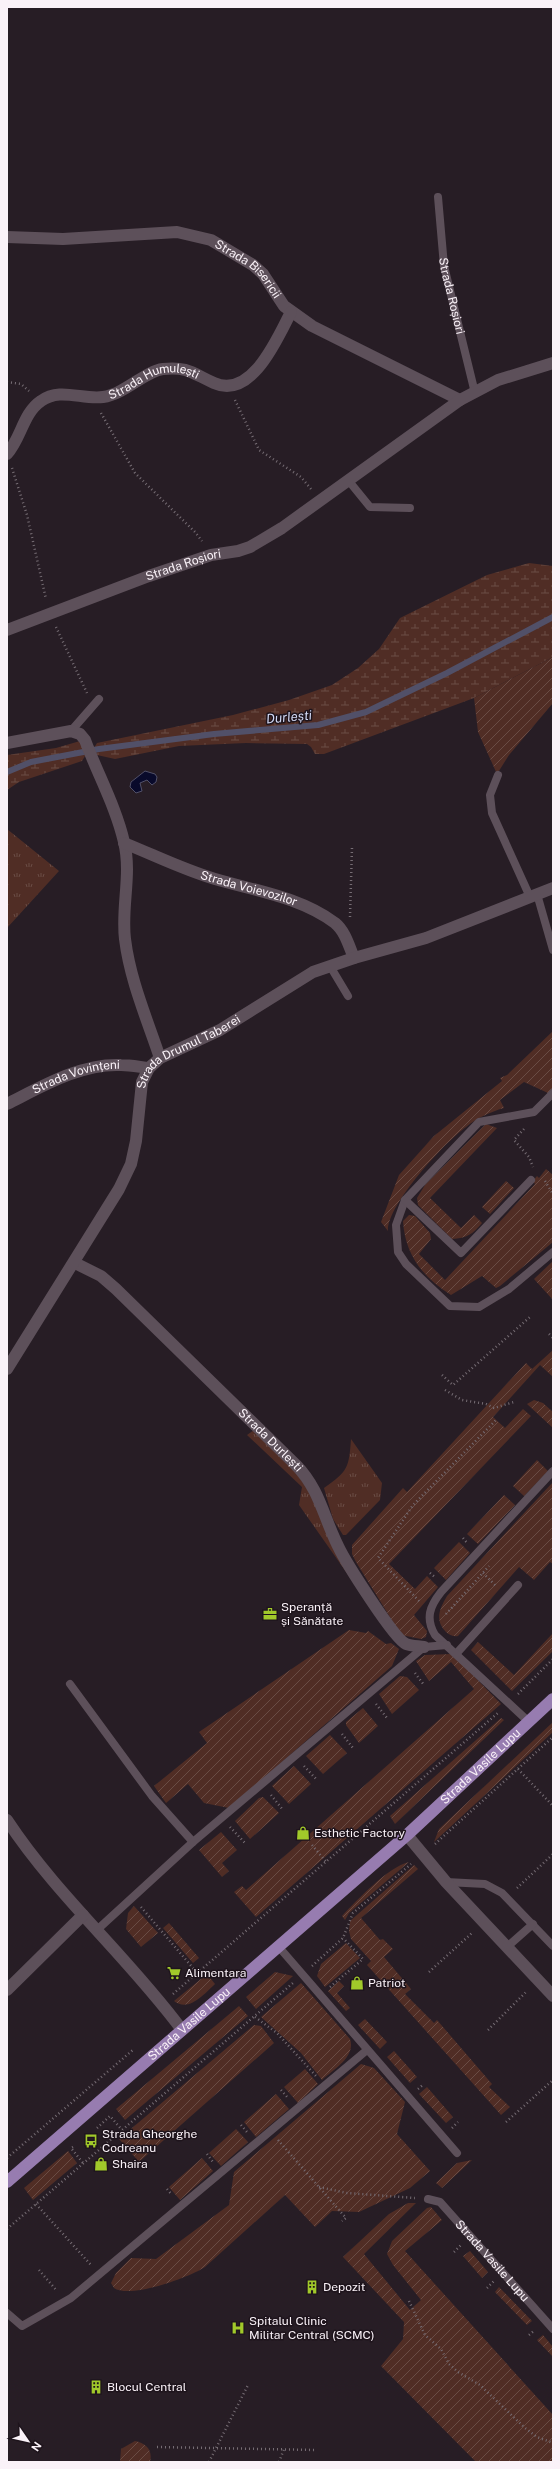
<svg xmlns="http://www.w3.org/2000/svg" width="560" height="2469" font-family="'Public Sans',sans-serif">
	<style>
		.grass { fill: url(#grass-tufts) }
		.wetland { fill: url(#wetland-marsh) }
		.garden { fill: url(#garden-furrows) }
		.water { fill: #090a2b; stroke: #515068 }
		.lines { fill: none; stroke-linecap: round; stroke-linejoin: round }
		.stream { stroke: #515068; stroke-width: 6 }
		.path { stroke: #766d74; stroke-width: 2.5; stroke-dasharray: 1 3; stroke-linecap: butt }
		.service { stroke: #5d505a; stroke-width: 8 }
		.minor { stroke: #5d505a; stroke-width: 12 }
		.primary { stroke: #977cb0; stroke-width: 12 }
		.labels { text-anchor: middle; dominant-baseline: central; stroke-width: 3; stroke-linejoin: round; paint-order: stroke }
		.street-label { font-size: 12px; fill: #faf2f8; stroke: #1e141c }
		.poi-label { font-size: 12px; fill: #faf2f8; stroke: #1e141c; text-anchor: start }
		.water-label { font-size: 13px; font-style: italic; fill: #d2d9f4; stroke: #1e141c }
	</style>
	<defs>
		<pattern id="grass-tufts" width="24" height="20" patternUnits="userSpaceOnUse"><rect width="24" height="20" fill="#502d25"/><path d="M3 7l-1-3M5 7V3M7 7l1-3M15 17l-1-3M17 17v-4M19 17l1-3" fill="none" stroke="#6a4c45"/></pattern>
		<pattern id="wetland-marsh" width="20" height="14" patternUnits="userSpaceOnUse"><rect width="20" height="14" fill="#502d25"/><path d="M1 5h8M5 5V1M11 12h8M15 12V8" fill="none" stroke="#6a4c45"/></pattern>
		<pattern id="garden-furrows" width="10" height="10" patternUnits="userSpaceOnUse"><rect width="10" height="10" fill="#502d25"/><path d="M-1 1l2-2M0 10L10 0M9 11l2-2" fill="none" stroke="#6a4c45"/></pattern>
	</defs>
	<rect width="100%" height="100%" fill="#271d25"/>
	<path class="grass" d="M 7,829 L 59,871 L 7,928 Z
		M 254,1430 L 288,1463 L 305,1485 L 377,1616 L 299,1505 L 302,1487 L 247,1435 Z
		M 351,1439 L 382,1483 L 380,1500 L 346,1535 L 343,1535 L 333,1519 L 324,1488 C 348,1471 349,1468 351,1439 Z"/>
	<path class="wetland" d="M 529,563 L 553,566 L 553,657 L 474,698 L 324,754 L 315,754 L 311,747 L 307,744 L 246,743 L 179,746 L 115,759 L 97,755 L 94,748 L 97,743 L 233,715 L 289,700 L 332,685 L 358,668 L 379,649 L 400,618 L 487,575 Z
		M 80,741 L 85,756 L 82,761 L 19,782 L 7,790 L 7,755 L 56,748 Z"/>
	<path class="garden" d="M 553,657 L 553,703 L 509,755 L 497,774 L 478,732 L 474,698 Z
		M 553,1031 L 553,1087 L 548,1093 L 524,1082 L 500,1100 L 504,1108 C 490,1112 477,1118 466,1127 C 444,1143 387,1205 388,1231 L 381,1222 L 399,1175 L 434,1136 L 502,1081 L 500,1078 L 507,1075 Z
		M 486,1124 L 497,1128 L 430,1198 L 461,1228 L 474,1215 L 482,1223 C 473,1234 467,1238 452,1239 L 418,1205 L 417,1198 L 425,1185 Z
		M 546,1169 L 553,1175 L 553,1242 L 500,1286 L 496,1288 L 482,1276 L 451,1295 C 422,1277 405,1254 403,1221 L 409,1215 L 415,1216 L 430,1233 L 431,1239 L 419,1254 L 445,1280 L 535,1184 L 533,1181 L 537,1176 L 539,1178 Z
		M 506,1181 L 514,1188 L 490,1214 L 482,1207 Z
		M 553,1261 L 553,1300 L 534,1279 Z
		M 553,1350 L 553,1377 L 540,1365 L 493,1417 L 505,1428 L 523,1409 L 531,1416 L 389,1564 L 415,1589 L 427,1576 L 438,1587 L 414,1615 L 427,1631 L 426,1637 L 421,1639 L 401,1635 L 356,1562 L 352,1554 L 352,1545 L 403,1488 L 407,1492 L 526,1363 L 532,1369 Z
		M 534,1400 L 543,1403 L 553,1412 L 553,1428 L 527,1404 Z
		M 537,1460 L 548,1471 L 524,1496 L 513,1486 Z
		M 553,1482 L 553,1564 L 550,1562 L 534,1580 L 519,1567 L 458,1636 C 454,1637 449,1635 446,1632 C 434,1620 440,1608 447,1596 Z
		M 504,1495 L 515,1505 L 478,1544 L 467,1534 Z
		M 459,1542 L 470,1553 L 446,1580 L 434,1568 Z
		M 349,1630 L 366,1633 L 368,1631 L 386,1644 L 391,1643 L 399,1649 L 392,1666 L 229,1808 L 204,1803 L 188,1784 L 166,1803 L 154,1786 L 207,1743 L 199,1732 Z
		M 553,1633 L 553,1651 L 512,1691 L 471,1650 L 478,1642 L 514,1675 Z
		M 452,1654 L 501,1704 L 256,1917 L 234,1892 L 242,1886 L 246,1890 L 474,1689 L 451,1662 L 429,1681 L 416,1661 L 425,1655 Z
		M 400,1676 L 407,1677 L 419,1690 L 392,1714 L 379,1694 Z
		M 363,1708 L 378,1726 L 359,1743 L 346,1725 L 346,1722 Z
		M 501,1718 L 504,1720 L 395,1824 L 390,1816 Z
		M 553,1722 L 553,1732 L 434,1842 L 439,1829 Z
		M 330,1735 L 347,1753 L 323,1774 L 306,1756 Z
		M 294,1766 L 311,1784 L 289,1804 L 272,1786 Z
		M 263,1797 L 279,1813 L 250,1839 L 235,1821 L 259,1798 Z
		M 221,1832 L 237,1850 L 222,1863 L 229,1871 L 222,1877 L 199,1850 Z
		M 409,1862 L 349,1913 L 345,1920 L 342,1916 C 357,1900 388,1867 409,1862 Z
		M 414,1865 L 418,1869 L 361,1918 L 380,1940 L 383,1939 L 393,1949 L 384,1957 L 411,1989 L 405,1994 L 434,2023 L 437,2020 L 492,2084 L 489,2087 L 510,2107 L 501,2115 L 367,1965 L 371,1961 L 351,1939 L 349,1931 L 350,1921 Z
		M 134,1906 L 158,1933 L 141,1947 L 126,1929 L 128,1913 Z
		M 169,1923 L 199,1958 L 193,1963 L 163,1928 Z
		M 346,1943 L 360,1958 L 325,1987 L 317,1976 L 321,1964 Z
		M 275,1972 L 293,1976 L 256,2009 L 246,1997 Z
		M 207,1974 L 215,1984 C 205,1993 189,2013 174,2001 Z
		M 339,1981 L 344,1986 L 337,1993 L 350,2008 L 346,2011 L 328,1991 Z
		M 301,1983 L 350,2039 C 356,2057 334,2069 322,2080 L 301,2053 L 261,2017 Z
		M 239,2006 L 248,2016 L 125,2120 L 116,2109 Z
		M 365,2019 L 387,2042 L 380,2049 L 358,2025 Z
		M 254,2025 L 261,2026 L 274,2043 L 139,2162 L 119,2139 Z
		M 394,2051 L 417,2077 L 410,2083 L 387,2057 Z
		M 361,2064 L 374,2068 L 405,2102 L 397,2134 L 430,2171 L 410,2188 L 359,2212 L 332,2211 L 315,2227 L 285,2195 L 205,2267 C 188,2278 130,2299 114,2288 L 111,2283 L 116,2273 L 131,2258 L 156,2259 L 229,2205 L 234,2172 Z
		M 305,2069 L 318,2084 L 298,2103 L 284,2087 Z
		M 427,2087 L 453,2117 L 446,2123 L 419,2094 Z
		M 276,2094 L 289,2109 L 256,2137 L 244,2122 Z
		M 236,2129 L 248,2142 L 221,2166 L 209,2153 Z
		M 68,2151 L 77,2163 L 33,2200 L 24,2188 Z
		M 202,2158 L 213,2171 L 180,2200 L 169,2187 Z
		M 472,2160 L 442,2188 L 436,2183 L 457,2163 Z
		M 408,2203 L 416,2203 L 364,2254 L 410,2310 L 421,2300 L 393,2265 L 387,2254 L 392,2241 L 427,2208 L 431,2207 L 442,2220 L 405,2251 L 553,2415 L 553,2462 L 476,2462 L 381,2366 L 403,2339 L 404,2322 L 343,2257 L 389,2214 Z
		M 470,2251 L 488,2272 L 482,2278 L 463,2256 Z
		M 499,2287 L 532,2321 L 527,2325 L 495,2292 Z
		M 543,2335 L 553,2347 L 553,2357 L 537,2340 Z
		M 135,2441 C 146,2443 153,2450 150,2462 L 120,2462 L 121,2449 Z"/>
	<path class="water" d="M 145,771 L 155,774 L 157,777 L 156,782 L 152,785 L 147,780 L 140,783 L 142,791 L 136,793 L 130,787 L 131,782 Z"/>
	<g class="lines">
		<path class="stream" d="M 7,772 L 31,762 L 99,749 L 214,734 L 318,725 L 366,712 L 447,673 L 553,617"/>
		<path class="path" d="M 7,382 L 21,384 L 29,391
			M 235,400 L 259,450 L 301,477 L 311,489
			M 101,413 L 135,473 L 195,532 L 202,541
			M 12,468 L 27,515 L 46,599
			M 56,627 L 87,693
			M 350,917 L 352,847
			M 524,1129 L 514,1140 L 529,1157 L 533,1167
			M 545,1181 L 553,1194
			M 549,1334 L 553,1338
			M 442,1375 L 453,1385 L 530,1317
			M 445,1390 L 462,1400 L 486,1404 L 494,1408 L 514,1402
			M 463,1538 L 468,1544
			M 430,1573 L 436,1578
			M 483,1573 L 497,1587
			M 419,1601 L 378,1558 L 413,1505 L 497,1419
			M 446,1614 L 489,1566
			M 415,1673 L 424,1685
			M 518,1694 L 553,1659
			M 376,1704 L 387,1718
			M 342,1734 L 353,1748
			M 304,1766 L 317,1780
			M 518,1769 L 553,1806
			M 271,1795 L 283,1810
			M 230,1827 L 245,1843
			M 435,1844 L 553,1737
			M 312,1845 L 327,1863
			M 517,1888 L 553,1854
			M 141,1907 L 198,1974
			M 312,1966 L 343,1938 L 353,1913 L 411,1864
			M 429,1972 L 473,1932
			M 330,1987 L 363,1959 L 343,1938
			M 173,1994 L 499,1712
			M 255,2017 L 277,2033 L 316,2076
			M 488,2030 L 527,1991
			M 418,2089 L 424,2084
			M 281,2090 L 288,2098
			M 506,2122 L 553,2080
			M 241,2125 L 247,2132
			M 97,2128 L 110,2116 L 122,2130
			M 452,2128 L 458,2122
			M 278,2140 L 346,2218 L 342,2221
			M 73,2147 L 71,2148 L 83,2163
			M 207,2154 L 213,2162
			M 7,2158 L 134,2049
			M 319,2187 L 347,2193 L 415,2198
			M 167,2189 L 172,2195
			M 36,2204 L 91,2265
			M 7,2229 L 293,1983
			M 454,2252 L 461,2245
			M 39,2270 L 57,2291
			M 487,2288 L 494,2281
			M 409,2301 L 425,2335 L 441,2349 L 449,2364 L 458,2372 L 480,2385 L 525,2428 L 537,2437 L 553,2443
			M 529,2335 L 535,2330
			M 157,2447 L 316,2450
			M 209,2462 L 248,2385
			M 279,2462 L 284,2449"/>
		<g class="service">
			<path id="s1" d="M 438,197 L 444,266 L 475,393"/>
			<path d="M 348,480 L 370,507 L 410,508"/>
			<path d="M 71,731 L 99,699"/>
			<path d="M 498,775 L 490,795 L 492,813 L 530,897"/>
			<path d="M 537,894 L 553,950"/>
			<path d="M 330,966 L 348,996"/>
			<path d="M 553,1093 L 534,1112 L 479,1122 L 405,1200 L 396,1225 L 398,1252 L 406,1264 L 450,1306 L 479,1307 L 509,1289 L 553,1252"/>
			<path d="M 405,1200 L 461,1253 L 531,1180"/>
			<path d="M 456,1654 L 518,1585"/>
			<path d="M 70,1684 L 152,1796 L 193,1842"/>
			<path d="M 529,1722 L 435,1635 C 425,1618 430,1606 441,1592 L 553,1471"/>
			<path d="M 446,1882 L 485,1884 L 502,1893 L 553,1946"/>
			<path d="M 98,1929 L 193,1842 L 424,1647 L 447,1645"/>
			<path d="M 278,1946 L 457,2153"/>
			<path d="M 507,1947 L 533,1924"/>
			<path id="s2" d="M 428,2199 L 440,2202 L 553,2329"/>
			<path d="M 7,2313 L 22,2326 L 71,2298 L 367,2050"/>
		</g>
		<g class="minor">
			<path id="s3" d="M 7,237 L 63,239 L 177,232 L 211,240 L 253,265 L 263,274 L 284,306 L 312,326 L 460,400"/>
			<path id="s4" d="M 7,454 C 21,439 23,413 41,401 C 60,387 82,400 103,397 C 125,394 145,371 163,369 C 187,366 194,374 214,383 C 252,400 278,337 291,312"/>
			<path id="s5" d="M 7,630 L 149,576 L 211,555 L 238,551 L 250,547 L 282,528 L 460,400 L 498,380 L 553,363"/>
			<path d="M 7,743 L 71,731 L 80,734 L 85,740 C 98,775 116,807 124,842 C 132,874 121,907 125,939 C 130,980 147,1019 160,1058"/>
			<path id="s6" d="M 124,843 C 154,855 184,870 215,879 C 256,891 300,897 335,923 C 345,931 349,946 354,958"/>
			<path id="s7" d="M 7,1104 C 41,1087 81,1063 121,1065 C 130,1065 140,1067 149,1068"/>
			<path id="s8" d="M 75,1263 L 101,1276 L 116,1289 L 296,1465 C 320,1490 323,1516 338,1546 C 345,1561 394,1639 406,1644 C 411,1646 418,1646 424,1647"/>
			<path id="s9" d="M 7,1369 L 119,1189 L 131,1164 L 136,1141 L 142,1082 L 149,1068 L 160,1058 L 220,1030 L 313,972 L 354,958 L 426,938 L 553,888"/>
			<path d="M 7,1820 C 57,1896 128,1957 182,2030"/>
			<path d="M 407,1835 L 446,1882 L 553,1996"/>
			<path d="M 7,1990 L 83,1915"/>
		</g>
		<path class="primary" id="s10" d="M 7,2182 L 407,1835 L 553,1699"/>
	</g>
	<defs>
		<g id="office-bare" transform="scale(1.08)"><path d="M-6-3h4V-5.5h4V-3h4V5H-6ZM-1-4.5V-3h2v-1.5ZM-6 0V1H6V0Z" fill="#a1c92a" stroke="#1e141c" stroke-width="2.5" paint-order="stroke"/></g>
		<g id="shop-bare" transform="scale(1.08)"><path d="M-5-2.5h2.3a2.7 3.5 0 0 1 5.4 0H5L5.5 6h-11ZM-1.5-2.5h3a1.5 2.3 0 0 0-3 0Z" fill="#a1c92a" stroke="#1e141c" stroke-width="2.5" paint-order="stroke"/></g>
		<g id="supermarket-bare" transform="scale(1.08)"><path d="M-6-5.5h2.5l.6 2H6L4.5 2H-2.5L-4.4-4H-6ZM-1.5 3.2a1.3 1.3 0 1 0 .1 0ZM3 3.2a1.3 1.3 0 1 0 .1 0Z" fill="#a1c92a" stroke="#1e141c" stroke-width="2.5" paint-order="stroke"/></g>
		<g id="bus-bare" transform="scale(1.08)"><path d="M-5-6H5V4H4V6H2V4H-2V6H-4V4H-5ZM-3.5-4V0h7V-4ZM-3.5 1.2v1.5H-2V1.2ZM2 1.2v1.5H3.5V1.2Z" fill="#a1c92a" stroke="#1e141c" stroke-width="2.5" paint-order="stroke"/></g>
		<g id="building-bare" transform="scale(1.08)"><path d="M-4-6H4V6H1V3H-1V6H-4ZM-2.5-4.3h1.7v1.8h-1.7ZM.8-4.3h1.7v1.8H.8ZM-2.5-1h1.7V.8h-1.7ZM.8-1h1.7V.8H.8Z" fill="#a1c92a" stroke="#1e141c" stroke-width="2.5" paint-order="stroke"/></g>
		<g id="hospital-bare" transform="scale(1.08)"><path d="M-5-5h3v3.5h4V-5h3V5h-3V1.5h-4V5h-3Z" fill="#a1c92a" stroke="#1e141c" stroke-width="2.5" paint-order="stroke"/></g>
	</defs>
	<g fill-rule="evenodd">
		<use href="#office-bare" x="270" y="1614"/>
		<use href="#shop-bare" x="303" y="1833"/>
		<use href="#supermarket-bare" x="174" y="1973"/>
		<use href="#shop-bare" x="357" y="1983"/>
		<use href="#bus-bare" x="91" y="2141"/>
		<use href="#shop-bare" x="101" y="2164"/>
		<use href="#building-bare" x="312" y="2287"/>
		<use href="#hospital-bare" x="238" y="2328"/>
		<use href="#building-bare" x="96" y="2387"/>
	</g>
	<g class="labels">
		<g class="street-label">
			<text stroke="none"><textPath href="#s3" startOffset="253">Strada Bisericii</textPath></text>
			<text stroke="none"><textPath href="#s1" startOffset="100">Strada Roșiori</textPath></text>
			<text stroke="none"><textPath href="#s4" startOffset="182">Strada Humulești</textPath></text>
			<text stroke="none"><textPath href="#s5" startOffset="188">Strada Roșiori</textPath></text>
			<text stroke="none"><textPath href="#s6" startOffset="133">Strada Voievozilor</textPath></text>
			<text stroke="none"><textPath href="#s9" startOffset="379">Strada Drumul Taberei</textPath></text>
			<text stroke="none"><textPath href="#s7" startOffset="75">Strada Vovințeni</textPath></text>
			<text stroke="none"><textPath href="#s8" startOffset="265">Strada Durlești</textPath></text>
			<text stroke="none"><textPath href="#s10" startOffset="630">Strada Vasile Lupu</textPath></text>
			<text stroke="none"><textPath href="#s10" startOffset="241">Strada Vasile Lupu</textPath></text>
			<text stroke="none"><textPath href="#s2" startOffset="91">Strada Vasile Lupu</textPath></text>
		</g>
		<g class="poi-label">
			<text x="281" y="1607">Speranță<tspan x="281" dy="14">și Sănătate</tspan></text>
			<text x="314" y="1833">Esthetic Factory</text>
			<text x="185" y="1973">Alimentara</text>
			<text x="368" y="1983">Patriot</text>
			<text x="102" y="2134">Strada Gheorghe<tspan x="102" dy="14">Codreanu</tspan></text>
			<text x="112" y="2164">Shaira</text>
			<text x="323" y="2287">Depozit</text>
			<text x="249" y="2321">Spitalul Clinic<tspan x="249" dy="14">Militar Central (SCMC)</tspan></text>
			<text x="107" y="2387">Blocul Central</text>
		</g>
		<g class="water-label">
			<text transform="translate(289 717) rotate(-5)">Durlești</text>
		</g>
	</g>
	<rect width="560" height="2469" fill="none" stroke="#faf2f8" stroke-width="16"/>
	<g transform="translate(28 2441) rotate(124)" stroke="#1e141c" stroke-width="3" paint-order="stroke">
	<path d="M0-3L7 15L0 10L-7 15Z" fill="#faf2f8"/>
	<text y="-6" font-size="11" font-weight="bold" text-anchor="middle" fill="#faf2f8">N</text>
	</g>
</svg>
